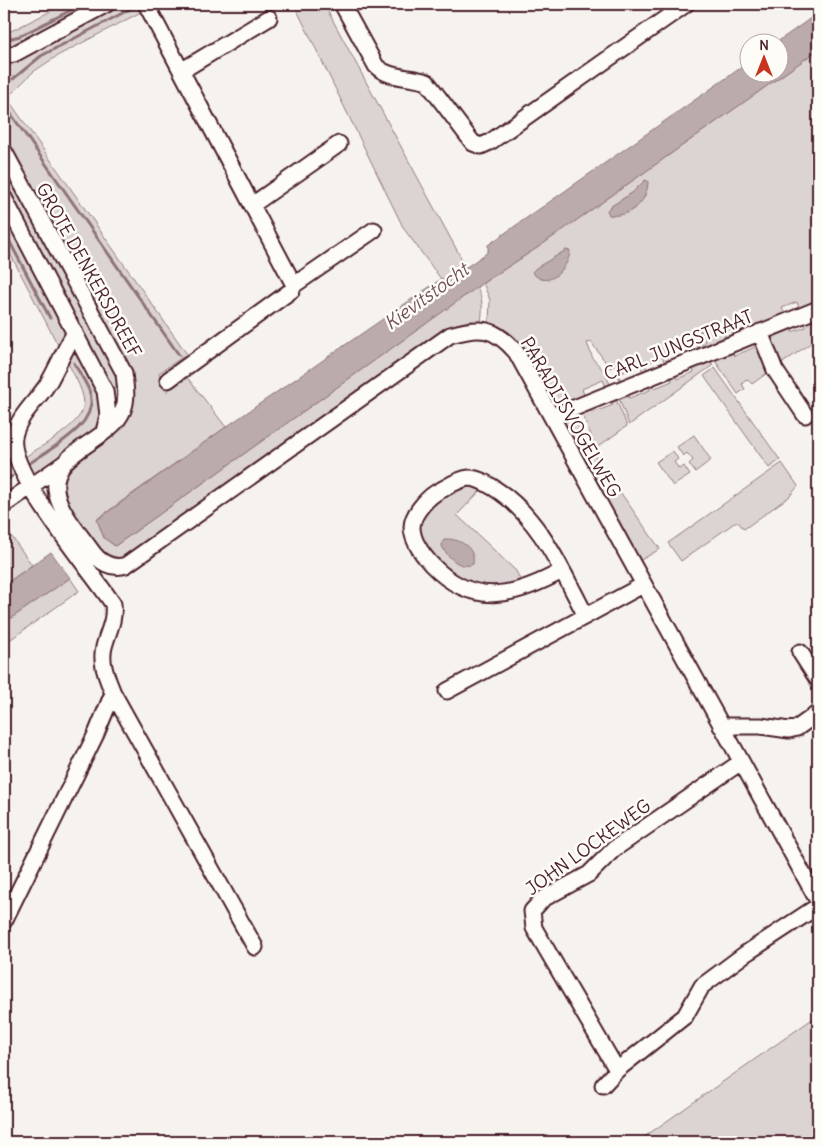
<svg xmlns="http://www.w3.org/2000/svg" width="822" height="1146" font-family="Delius,sans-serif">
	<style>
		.green { fill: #dcd4d2; stroke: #937a7e; fill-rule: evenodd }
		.water { fill: #bbabac; stroke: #8e7378 }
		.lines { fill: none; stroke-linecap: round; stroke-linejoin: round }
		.stream { stroke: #8e7378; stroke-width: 3 }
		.minor-casing { stroke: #4a1f2b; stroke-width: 19 }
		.minor { stroke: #fdfcf7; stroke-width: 15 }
		.labels { text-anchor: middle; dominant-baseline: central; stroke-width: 5; stroke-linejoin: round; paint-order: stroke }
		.street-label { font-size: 18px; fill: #4a1f2b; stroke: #fdfcf7 }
		.water-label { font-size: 19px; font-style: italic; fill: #725058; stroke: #fdfcf7 }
	</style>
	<rect width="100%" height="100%" fill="#f6f3ef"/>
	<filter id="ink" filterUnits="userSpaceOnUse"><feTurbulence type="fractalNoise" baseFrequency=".02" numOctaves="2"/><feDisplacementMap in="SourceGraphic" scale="10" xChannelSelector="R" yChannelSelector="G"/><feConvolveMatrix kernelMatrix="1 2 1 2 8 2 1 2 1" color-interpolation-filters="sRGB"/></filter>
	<g filter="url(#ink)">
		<path class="green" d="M 65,4 L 95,4 L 13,46 L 4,47 L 4,28 L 11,31 Z
			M 118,4 L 136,4 L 141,12 L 57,56 L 33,72 L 7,98 L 187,354 L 159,373 L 162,386 L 166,392 L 186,376 L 226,427 L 97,519 L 104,538 L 115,546 L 477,287 C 483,299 483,309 481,322 L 469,321 L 447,327 L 123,559 L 103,553 L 97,548 L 68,506 L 64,489 L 66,475 L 70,467 L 127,418 L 130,412 L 129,375 L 4,142 L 4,70 L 41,44 Z
			M 294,4 L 324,4 L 466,267 L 448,280 L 441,279 L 404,229 Z
			M 818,50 L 818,304 L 800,311 L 797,302 L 782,308 L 786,317 L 749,332 L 745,323 L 724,332 L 727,341 L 705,349 L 704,336 L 700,329 L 703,350 L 700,352 L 696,343 L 689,346 L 692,355 L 689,356 L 685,347 L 667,355 L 670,363 L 666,365 L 662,357 L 645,364 L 648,372 L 644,374 L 640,365 L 619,374 L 621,384 L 616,373 L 635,363 L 634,361 L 624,367 L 620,361 L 610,368 L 591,342 L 587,343 L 593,359 L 605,372 L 611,387 L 607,389 L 603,380 L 582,389 L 585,398 L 551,412 L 528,368 L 537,363 C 525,346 511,328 489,323 L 490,300 L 483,283 L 540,246 ZM 645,180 L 643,199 L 610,207 L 632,193 Z
			M 4,172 L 31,216 L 123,385 L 115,415 L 113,397 L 4,192 Z
			M 4,205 L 67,332 L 59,347 L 4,242 Z
			M 818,312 L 818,338 L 777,367 L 766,334 L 788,324 L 792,332 L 806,327 L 803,318 Z
			M 754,338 L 770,371 L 752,384 L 747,379 L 742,384 L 745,389 L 738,394 L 711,355 L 730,348 L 734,356 L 755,347 L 752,339 Z
			M 79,347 L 101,388 L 100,419 L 89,437 L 32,478 L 22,459 C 39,447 84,425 84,403 C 83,388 72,372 66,359 Z
			M 707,357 L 713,365 L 629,425 L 617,393 L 625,390 L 629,398 L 650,390 L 647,381 L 651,379 L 655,388 L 672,381 L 669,372 L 673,371 L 677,379 L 694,372 L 691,363 Z
			M 715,368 L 780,460 L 769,468 L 704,376 Z
			M 614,394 L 627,426 L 596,448 L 580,408 L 588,405 L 592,413 L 613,405 L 610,396 Z
			M 575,415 L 590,449 L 660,549 L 634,564 L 555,419 Z
			M 694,435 L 711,460 L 695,472 L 689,464 L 693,460 L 687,453 L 683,456 L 677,447 Z
			M 673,451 L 678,459 L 674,462 L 679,469 L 684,466 L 690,475 L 673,486 L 656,462 Z
			M 782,463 L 798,486 L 790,496 L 744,529 L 737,521 L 681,561 L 668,543 Z
			M 460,484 L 485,486 L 457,515 L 516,571 L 523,586 L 506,589 L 460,583 L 422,547 L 416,521 L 426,506 Z
			M 4,526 L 32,565 L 4,585 Z
			M 70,578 L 79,591 L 4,644 L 4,623 Z
			M 818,1015 L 818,1142 L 636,1142 L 637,1142 Z"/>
		<path class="water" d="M 818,13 L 818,50 L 540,246 L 483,283 L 115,546 L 104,538 L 97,520 L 226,427 L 441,279 L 448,280 L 488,252 L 488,245 L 749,62 L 750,72 L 780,72 L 780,42 L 777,42 Z
			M 645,180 L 648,181 C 648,202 630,218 609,215 L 607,210 L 610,207 L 632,193 Z
			M 566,250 L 570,251 C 569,268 547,292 532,272 L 536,268 Z
			M 447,539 C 460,539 476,548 473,564 C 461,570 447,557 442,546 L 443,541 Z
			M 51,552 L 70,578 L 4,623 L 4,585 Z"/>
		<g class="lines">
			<path class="stream" d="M 4,40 L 20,36 L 83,4
				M 13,79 L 41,56 L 134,7
				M 4,104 L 179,355
				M 4,231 L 50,318
				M 30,463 C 52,447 102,424 89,390 C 85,381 79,372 74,363
				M 4,482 L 12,476"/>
			<g class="minor-casing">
				<path id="minor" d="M 146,4 L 294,285 L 292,290 L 168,380
					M 342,4 L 376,66 C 389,79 410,76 427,82 L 473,143 L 481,146 L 490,142 L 686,4
					M 4,56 L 14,54 L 107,4
					M 181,71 L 269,18
					M 4,151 L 124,373 C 125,385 128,398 123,410 C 109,444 46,451 57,495 C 62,515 80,534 91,550 C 99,562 112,570 126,565 L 450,335 C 481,326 494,327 516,352 L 818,901
					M 4,198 L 105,391 L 108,415 L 104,432
					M 252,205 L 339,144
					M 294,285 L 374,230
					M 760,332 L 775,370 L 805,415
					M 75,333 C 65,348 59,364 50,380 C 40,399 18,414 14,437 C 8,474 91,570 113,604 C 115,621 108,631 104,647 C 100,663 107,678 113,693 L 255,947
					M 552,417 L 818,309
					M 4,505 L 63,464
					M 562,571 C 514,597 473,608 431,564 C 422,554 412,541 412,527 C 412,514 429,495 441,490 C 450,485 459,479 469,478 C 478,478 486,483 494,488 C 540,517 561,569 586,616
					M 800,652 L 818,680
					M 447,691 L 643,585
					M 721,726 L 761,726 L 789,730 L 797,728 L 818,713
					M 4,921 L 96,734 L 113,693
					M 617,1070 L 534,928 L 532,911 L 543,899 L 589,874 L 614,849 L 741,762
					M 603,1085 L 617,1070 L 685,1016 L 702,986 L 745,954 L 818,906"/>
			</g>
			<use href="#minor" class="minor"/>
		</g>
	</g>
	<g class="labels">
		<g class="street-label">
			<text transform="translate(89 270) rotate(61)">GROTE DENKERSDREEF</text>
			<text transform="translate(678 345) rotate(-22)">CARL JUNGSTRAAT</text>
			<text transform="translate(571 417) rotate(60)">PARADIJSVOGELWEG</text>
			<text transform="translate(588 847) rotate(-36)">JOHN LOCKEWEG</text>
		</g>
		<g class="water-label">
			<text transform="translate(426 296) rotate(-36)">Kievitstocht</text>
		</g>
	</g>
	<rect width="822" height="1146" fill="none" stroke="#fdfcf7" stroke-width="20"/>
	<rect x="10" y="10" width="802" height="1126" fill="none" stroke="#4a1f2b" stroke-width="2" filter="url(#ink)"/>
	<g transform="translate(764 58)"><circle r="24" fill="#fdfcf7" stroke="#b5a4a5"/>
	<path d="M0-4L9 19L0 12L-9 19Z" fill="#c8321e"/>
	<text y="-8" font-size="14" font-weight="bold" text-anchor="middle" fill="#4a1f2b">N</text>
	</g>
</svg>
